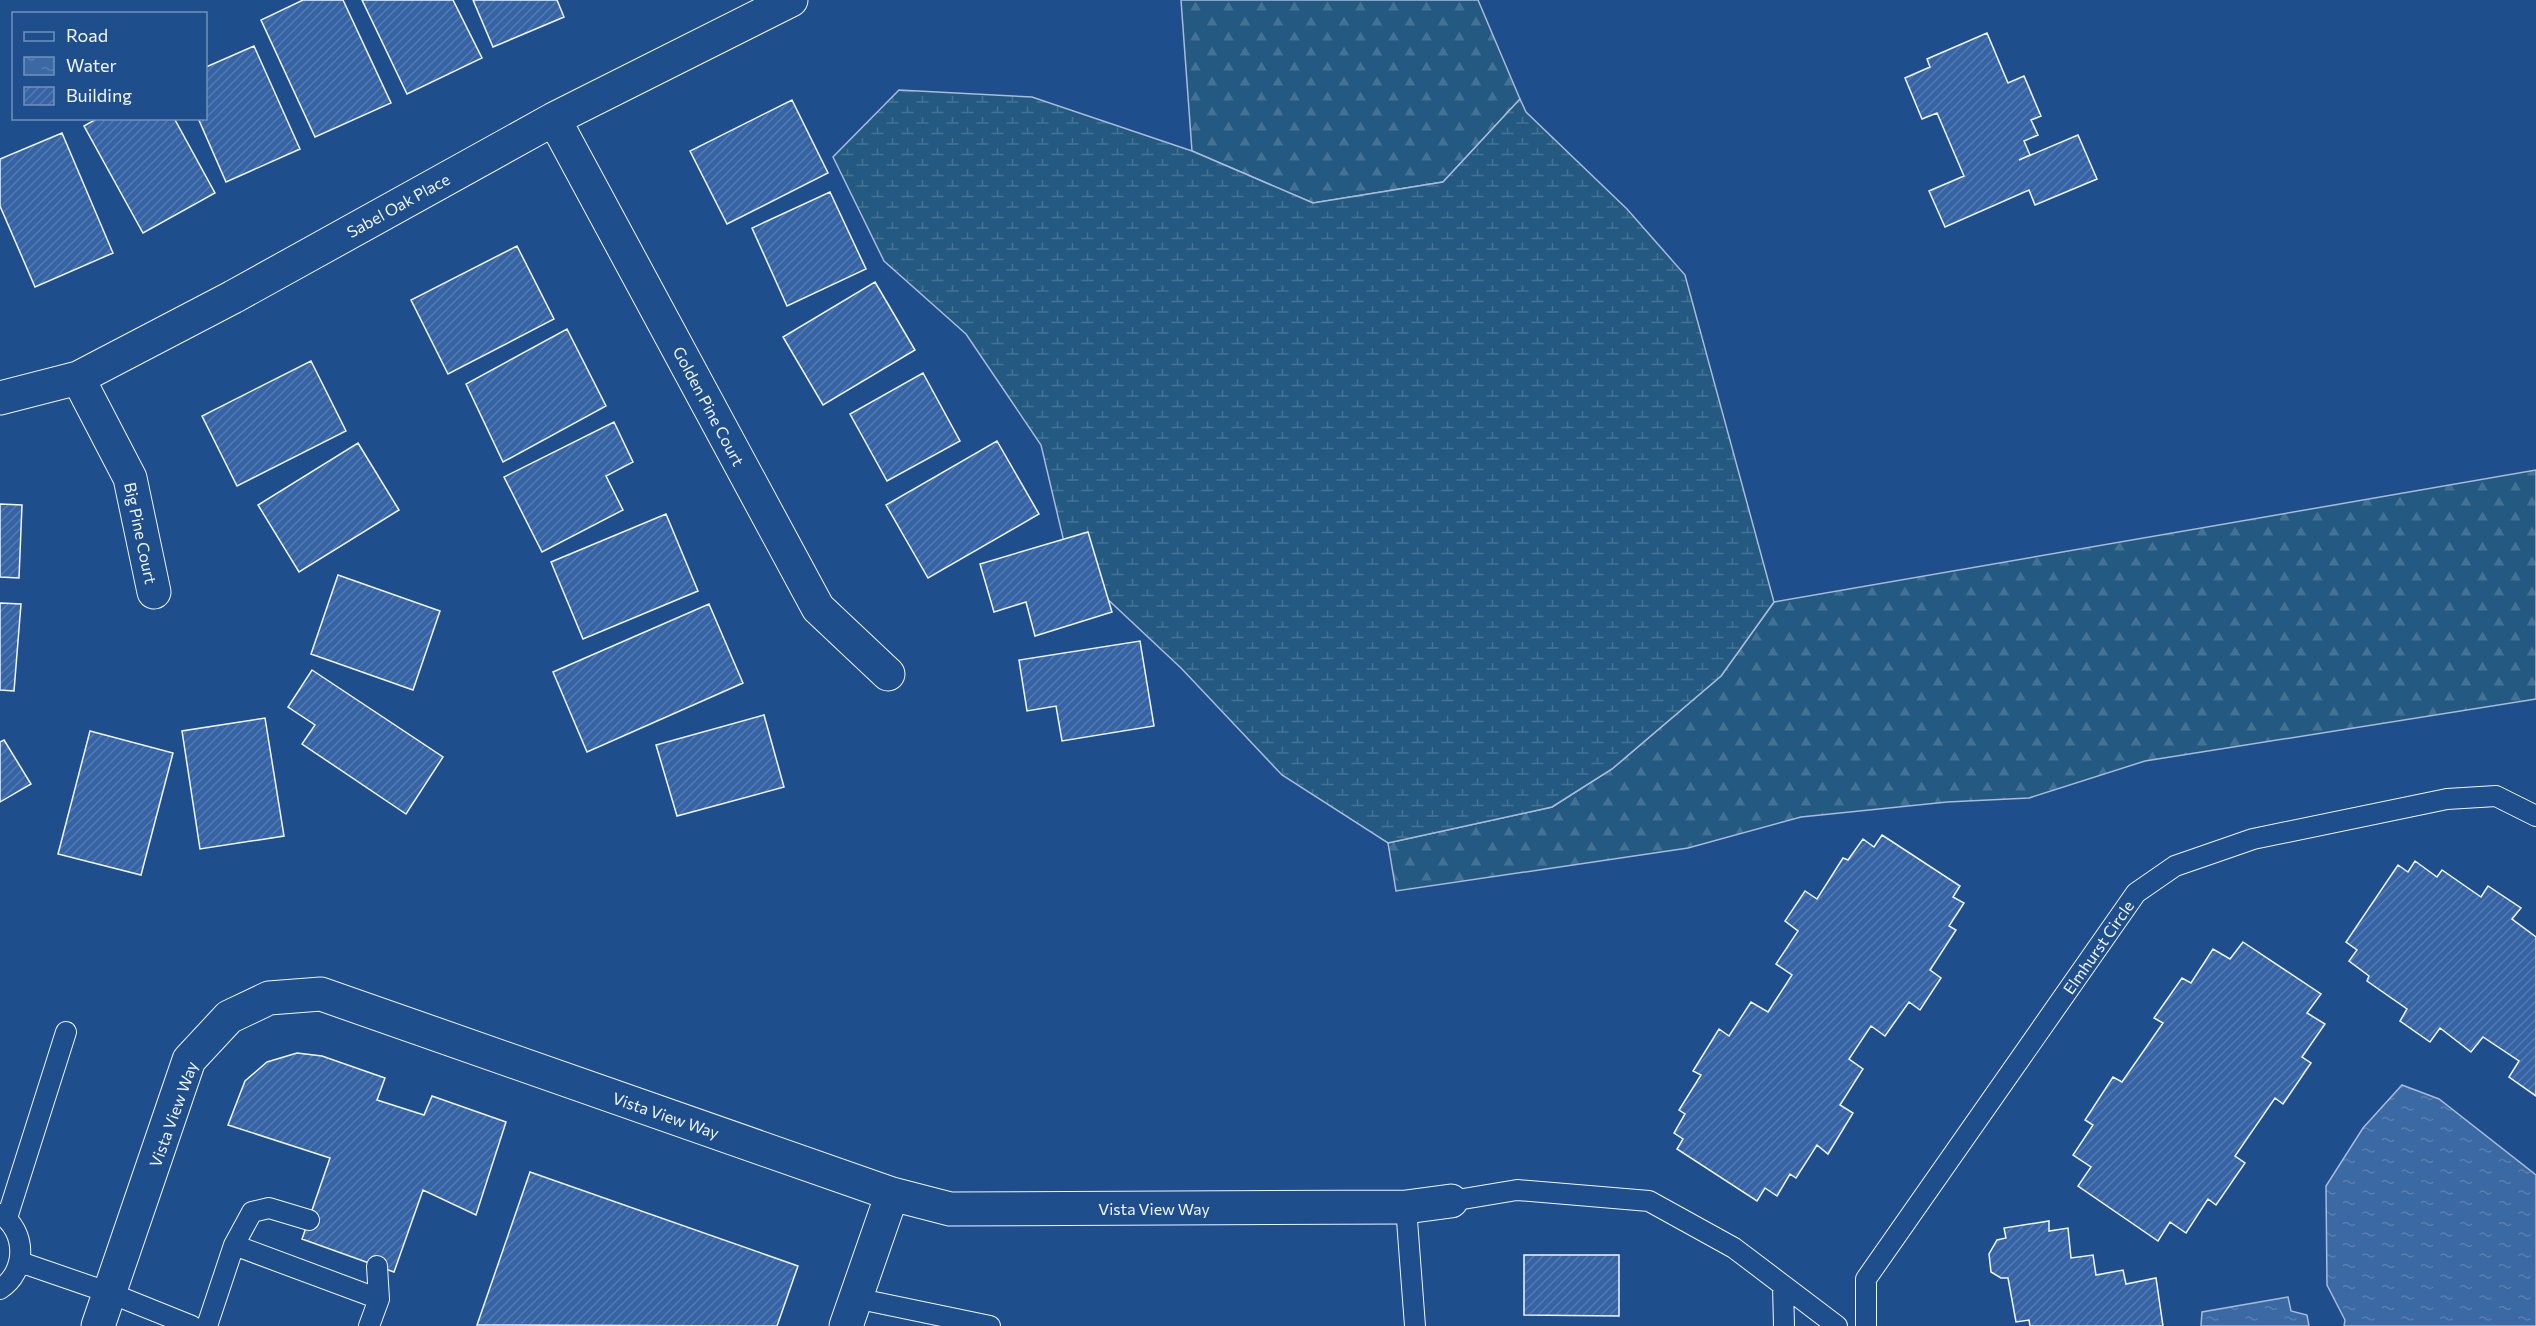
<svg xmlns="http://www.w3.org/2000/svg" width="2536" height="1326" font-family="Commissioner,sans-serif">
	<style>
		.forest { fill: url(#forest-firs); stroke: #a8bbd7; stroke-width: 1.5 }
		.wetland { fill: url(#wetland-marsh); stroke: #a8bbd7; stroke-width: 1.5 }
		.water { fill: url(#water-ripples); stroke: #a8bbd7; stroke-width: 1.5 }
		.building { fill: url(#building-hatch); stroke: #f2f6ff; stroke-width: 1.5 }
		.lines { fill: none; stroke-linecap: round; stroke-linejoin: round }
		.service-casing { stroke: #f2f6ff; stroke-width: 22 }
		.minor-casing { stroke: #f2f6ff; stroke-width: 35 }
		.service { stroke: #1f4e8c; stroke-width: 20 }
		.minor { stroke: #1f4e8c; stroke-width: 33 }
		.labels { text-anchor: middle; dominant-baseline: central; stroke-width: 4.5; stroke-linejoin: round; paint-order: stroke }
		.street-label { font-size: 16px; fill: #f2f6ff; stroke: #1f4e8c }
	</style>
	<defs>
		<pattern id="forest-firs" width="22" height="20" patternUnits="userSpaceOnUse" patternTransform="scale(1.5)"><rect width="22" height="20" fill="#245a82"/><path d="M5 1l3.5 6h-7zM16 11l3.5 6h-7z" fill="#447295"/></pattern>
		<pattern id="wetland-marsh" width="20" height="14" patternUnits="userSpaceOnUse" patternTransform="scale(1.5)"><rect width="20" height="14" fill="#245a82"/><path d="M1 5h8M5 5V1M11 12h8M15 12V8" fill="none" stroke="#447295"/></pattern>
		<pattern id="water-ripples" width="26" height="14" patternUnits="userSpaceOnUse" patternTransform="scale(1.5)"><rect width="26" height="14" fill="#3b69a3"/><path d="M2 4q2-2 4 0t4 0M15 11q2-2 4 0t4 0" fill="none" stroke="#587fb1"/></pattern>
		<pattern id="building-hatch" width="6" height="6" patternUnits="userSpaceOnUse" patternTransform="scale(1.5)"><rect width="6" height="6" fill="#3563a3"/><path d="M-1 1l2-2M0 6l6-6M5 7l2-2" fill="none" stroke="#537ab1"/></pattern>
	</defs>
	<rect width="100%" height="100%" fill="#1f4e8c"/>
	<path class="forest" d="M 1181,0 L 1478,0 L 1520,99 L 1443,182 L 1313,203 L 1192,151 Z
		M 2536,470 L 2536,699 L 2145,761 L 2029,798 L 1947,802 L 1801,817 L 1688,848 L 1396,891 L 1388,843 L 1552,807 L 1612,769 L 1721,676 L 1774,602 Z"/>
	<path class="wetland" d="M 899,90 L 1032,97 L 1192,151 L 1313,203 L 1443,182 L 1520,99 L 1526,112 L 1627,209 L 1685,275 L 1774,602 L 1721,676 L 1612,769 L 1552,807 L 1388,843 L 1282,775 L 1181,668 L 1069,563 L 1041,445 L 966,334 L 884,261 L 833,157 Z"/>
	<path class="water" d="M 2402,1085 L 2439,1099 L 2536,1175 L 2536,1326 L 2344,1326 L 2345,1320 L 2327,1285 L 2326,1186 L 2363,1128 Z
		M 2288,1297 L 2291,1311 L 2307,1315 L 2309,1326 L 2201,1326 L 2202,1312 Z"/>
	<path class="building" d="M 303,0 L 343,0 L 391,103 L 315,137 L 261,20 Z
		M 362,0 L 453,0 L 482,58 L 407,94 Z
		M 473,0 L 557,0 L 564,17 L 493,47 Z
		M 1987,33 L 2008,83 L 2024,76 L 2041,116 L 2031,120 L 2038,135 L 2024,141 L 2030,155 L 2019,160 L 2078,135 L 2097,179 L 2035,205 L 2029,190 L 1945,227 L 1929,191 L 1964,176 L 1937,113 L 1922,119 L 1905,78 L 1930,67 L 1927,59 Z
		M 254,46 L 300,149 L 226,182 L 198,118 L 206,118 L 206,67 Z
		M 792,100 L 828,173 L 727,224 L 690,151 Z
		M 98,118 L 174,118 L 215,193 L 143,233 L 84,126 Z
		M 62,133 L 113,253 L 35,287 L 0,206 L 0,159 Z
		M 830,192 L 866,269 L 787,306 L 752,228 Z
		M 517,246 L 554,319 L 448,374 L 411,300 Z
		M 875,282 L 915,350 L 823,405 L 783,337 Z
		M 567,329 L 606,406 L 503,462 L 466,384 Z
		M 311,361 L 346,431 L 237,486 L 202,416 Z
		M 923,373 L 960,441 L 887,481 L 850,414 Z
		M 614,422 L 633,462 L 606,476 L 623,510 L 542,552 L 504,477 Z
		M 997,441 L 1039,514 L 928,578 L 886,505 Z
		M 358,443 L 399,510 L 299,572 L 258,505 Z
		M 0,504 L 22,505 L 19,578 L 0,577 Z
		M 666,514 L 698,591 L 583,639 L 551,562 Z
		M 1088,532 L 1112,612 L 1035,636 L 1026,602 L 994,612 L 980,564 Z
		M 338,575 L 440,611 L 413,690 L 311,654 Z
		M 0,603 L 21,604 L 14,691 L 0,690 Z
		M 709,604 L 743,683 L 587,752 L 553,672 Z
		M 1140,641 L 1154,726 L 1062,741 L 1056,706 L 1027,711 L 1019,660 Z
		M 312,670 L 443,757 L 406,814 L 302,744 L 315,725 L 288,707 Z
		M 764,715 L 784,787 L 677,816 L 656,745 Z
		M 265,718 L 284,836 L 200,849 L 182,731 Z
		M 90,731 L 173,753 L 141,875 L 58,854 Z
		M 4,740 L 31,784 L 0,802 L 0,742 Z
		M 1882,835 L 1960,886 L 1953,897 L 1964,903 L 1949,926 L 1956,930 L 1930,970 L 1941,978 L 1920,1010 L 1909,1002 L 1885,1036 L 1871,1026 L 1849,1059 L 1863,1069 L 1840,1105 L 1853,1113 L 1828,1154 L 1817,1145 L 1796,1178 L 1790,1174 L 1777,1196 L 1765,1188 L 1757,1201 L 1677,1149 L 1683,1139 L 1674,1133 L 1685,1114 L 1679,1110 L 1701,1075 L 1693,1071 L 1719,1029 L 1729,1036 L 1751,1002 L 1768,1012 L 1792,975 L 1776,964 L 1798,931 L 1785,921 L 1805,891 L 1817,899 L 1843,858 L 1848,860 L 1863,839 L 1874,847 Z
		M 2415,861 L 2437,877 L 2442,870 L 2481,897 L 2488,886 L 2521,908 L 2512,919 L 2536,937 L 2536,1096 L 2509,1077 L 2519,1061 L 2483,1037 L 2471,1052 L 2440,1028 L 2430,1042 L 2400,1021 L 2407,1009 L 2367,981 L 2369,976 L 2349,961 L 2357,950 L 2346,942 L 2398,865 L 2408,872 Z
		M 2243,942 L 2321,994 L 2307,1013 L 2325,1024 L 2302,1057 L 2311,1063 L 2283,1104 L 2275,1098 L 2235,1156 L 2245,1163 L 2216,1205 L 2208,1199 L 2186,1233 L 2170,1222 L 2158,1241 L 2078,1186 L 2091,1167 L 2073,1155 L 2093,1125 L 2085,1120 L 2113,1077 L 2122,1082 L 2163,1023 L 2154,1018 L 2182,978 L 2191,983 L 2213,949 L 2230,959 Z
		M 297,1053 L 322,1056 L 385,1078 L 377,1100 L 424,1115 L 432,1096 L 506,1122 L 476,1215 L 423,1190 L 394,1272 L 302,1239 L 330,1158 L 228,1125 L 245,1081 L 267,1062 Z
		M 530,1172 L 798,1266 L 777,1326 L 477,1325 Z
		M 2049,1221 L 2049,1231 L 2068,1228 L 2071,1258 L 2093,1255 L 2096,1275 L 2123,1270 L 2126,1284 L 2156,1278 L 2163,1326 L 2030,1326 L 2029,1320 L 2016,1322 L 2008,1278 L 2001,1278 L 1991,1272 L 1989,1254 L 1997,1240 L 2006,1238 L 2004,1228 Z
		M 1524,1255 L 1619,1255 L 1619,1316 L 1524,1315 Z"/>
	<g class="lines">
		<g class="service-casing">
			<path id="service" d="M 1451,1201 L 1517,1190 L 1649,1201 L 1734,1248 L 1837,1326
				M 1406,1207 L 1415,1326
				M 0,1214 C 27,1231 27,1272 0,1289
				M 7,1218 L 66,1032
				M 234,1245 L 252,1212 L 269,1208 L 309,1220
				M 20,1262 L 110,1293 L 192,1326
				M 377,1266 L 379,1299
				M 1783,1286 L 1784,1326
				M 855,1298 L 990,1326
				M 207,1326 L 234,1245 L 379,1299 L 369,1326
				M 1866,1326 L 1866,1279 L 2136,893 L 2175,866 L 2253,839 L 2447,799 L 2496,796 L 2536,816"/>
		</g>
		<g class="minor-casing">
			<path id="minor" d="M 554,119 L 818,608 L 888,674
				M 78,378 L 130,478 L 154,592
				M 0,398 L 78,378 L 233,297 L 554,119 L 791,0
				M 98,1326 L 189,1060 L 229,1017 L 269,998 L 321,994 L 892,1194 L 950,1209 L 1406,1207 L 1451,1201
				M 846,1326 L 892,1194"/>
		</g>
		<use href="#service" class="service"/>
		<use href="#minor" class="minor"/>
	</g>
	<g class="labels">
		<g class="street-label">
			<text transform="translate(398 205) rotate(-29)">Sabel Oak Place</text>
			<text transform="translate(709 406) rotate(62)">Golden Pine Court</text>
			<text transform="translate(141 533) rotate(78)">Big Pine Court</text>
			<text transform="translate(2098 947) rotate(-55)">Elmhurst Circle</text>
			<text transform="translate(173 1114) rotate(-70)">Vista View Way</text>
			<text transform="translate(666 1115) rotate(19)">Vista View Way</text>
			<text x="1154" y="1208">Vista View Way</text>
		</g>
	</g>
	<rect x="12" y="12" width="195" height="108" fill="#1f4e8c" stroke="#7391ba" stroke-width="1.5"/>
	<rect x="24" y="32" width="30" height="9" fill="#1f4e8c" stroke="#7391ba" stroke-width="1.5"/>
	<text x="66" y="42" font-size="18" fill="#f2f6ff">Road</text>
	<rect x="24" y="57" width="30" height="18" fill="url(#water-ripples)" stroke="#7391ba" stroke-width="1.5"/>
	<text x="66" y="72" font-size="18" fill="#f2f6ff">Water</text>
	<rect x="24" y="87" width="30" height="18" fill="url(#building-hatch)" stroke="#7391ba" stroke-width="1.5"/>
	<text x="66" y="102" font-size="18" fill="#f2f6ff">Building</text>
</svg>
